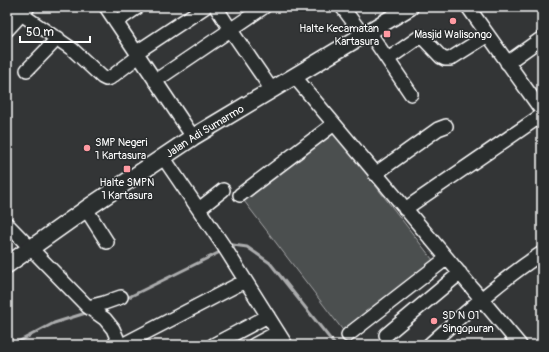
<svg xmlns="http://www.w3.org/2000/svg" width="549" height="352" font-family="Pangolin,sans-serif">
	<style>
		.garden { fill: #4c4f50; stroke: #a6a7a8 }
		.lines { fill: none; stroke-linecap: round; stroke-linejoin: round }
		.stream { stroke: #abacad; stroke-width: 3 }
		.minor-casing { stroke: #fff; stroke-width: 16 }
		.major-casing { stroke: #fff; stroke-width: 19 }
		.minor { stroke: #2a2d2e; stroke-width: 13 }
		.major { stroke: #2a2d2e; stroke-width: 16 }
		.poi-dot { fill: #ff9aa2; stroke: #2a2d2e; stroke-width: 1.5 }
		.labels { text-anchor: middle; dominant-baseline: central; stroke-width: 3; stroke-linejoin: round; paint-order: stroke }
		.poi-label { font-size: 11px; fill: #fff; stroke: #2a2d2e }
		.street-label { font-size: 11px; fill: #fff; stroke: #2a2d2e }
	</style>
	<rect width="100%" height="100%" fill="#333536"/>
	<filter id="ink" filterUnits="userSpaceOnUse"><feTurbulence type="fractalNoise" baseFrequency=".025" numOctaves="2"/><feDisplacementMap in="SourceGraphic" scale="8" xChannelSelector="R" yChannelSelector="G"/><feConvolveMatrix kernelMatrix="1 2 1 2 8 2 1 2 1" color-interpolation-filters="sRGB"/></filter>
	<g filter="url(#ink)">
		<path class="garden" d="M 331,128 L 436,264 L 345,333 L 241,197 Z"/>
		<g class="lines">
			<path class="stream" d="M 229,248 L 233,245 L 247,247 L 270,263 L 335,345
				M 125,299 L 222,251
				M 12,345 L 54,323 L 89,312"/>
			<g class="minor-casing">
				<path id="minor" d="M 11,7 L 72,49 L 102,77 L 106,79 L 110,78 L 139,56
					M 106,7 L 193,137
					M 216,7 L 230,29 L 272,90
					M 342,7 L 363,35
					M 468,7 L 542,111
					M 116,22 L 138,7
					M 7,30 L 28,7
					M 369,32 L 411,94
					M 137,52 L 205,7
					M 388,59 L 418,38 L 422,37 L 441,57 L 445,59 L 450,59 L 488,35
					M 507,63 L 542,38
					M 27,70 L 58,38
					M 294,76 L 520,345
					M 155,81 L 264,7
					M 163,157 L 223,245 L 286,345
					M 375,174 L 438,129 L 446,126
					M 240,195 L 334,124
					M 86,209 L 107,242
					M 199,209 L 223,190
					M 405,209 L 542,115
					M 7,224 L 88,307 L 105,319 L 113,329 L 120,345
					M 88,307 L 104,303 L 121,297
					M 348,335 L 447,258
					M 386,335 L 460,273
					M 122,345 L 245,281
					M 213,345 L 268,316
					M 254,345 L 278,332
					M 429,345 C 466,312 501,280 542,253"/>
			</g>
			<g class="major-casing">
				<g id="major">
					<path id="s1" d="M 7,265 L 86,209 L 193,137 L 410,7"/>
				</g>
			</g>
			<use href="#minor" class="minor"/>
			<use href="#major" class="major"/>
		</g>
	</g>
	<g class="poi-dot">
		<circle cx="453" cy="21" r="4"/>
		<rect x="383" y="30" width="8" height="8" rx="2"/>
		<circle cx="87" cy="148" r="4"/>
		<rect x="123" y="165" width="8" height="8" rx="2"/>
		<circle cx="434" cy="321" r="4"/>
	</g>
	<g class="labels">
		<g class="poi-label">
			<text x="379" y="28" text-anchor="end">Halte Kecamatan<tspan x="379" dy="13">Kartasura</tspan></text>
			<text x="453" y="34">Masjid Walisongo</text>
			<text x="95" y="142" text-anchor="start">SMP Negeri<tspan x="95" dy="13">1 Kartasura</tspan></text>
			<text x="127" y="182">Halte SMPN<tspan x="127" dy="13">1 Kartasura</tspan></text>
			<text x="442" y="315" text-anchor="start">SD N 01<tspan x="442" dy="13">Singopuran</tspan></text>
		</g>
		<g class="street-label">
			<text stroke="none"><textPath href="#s1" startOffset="239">Jalan Adi Sumarmo</textPath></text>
		</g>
	</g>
	<rect width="549" height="352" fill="none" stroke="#2a2d2e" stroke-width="24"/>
	<rect x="12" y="12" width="525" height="328" fill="none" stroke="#fff" stroke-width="1.5" filter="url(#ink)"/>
	<path d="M20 36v6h70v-6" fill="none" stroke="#ffffff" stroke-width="2"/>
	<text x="26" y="36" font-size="12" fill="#ffffff" stroke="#2a2d2e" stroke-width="3" paint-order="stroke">50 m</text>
</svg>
